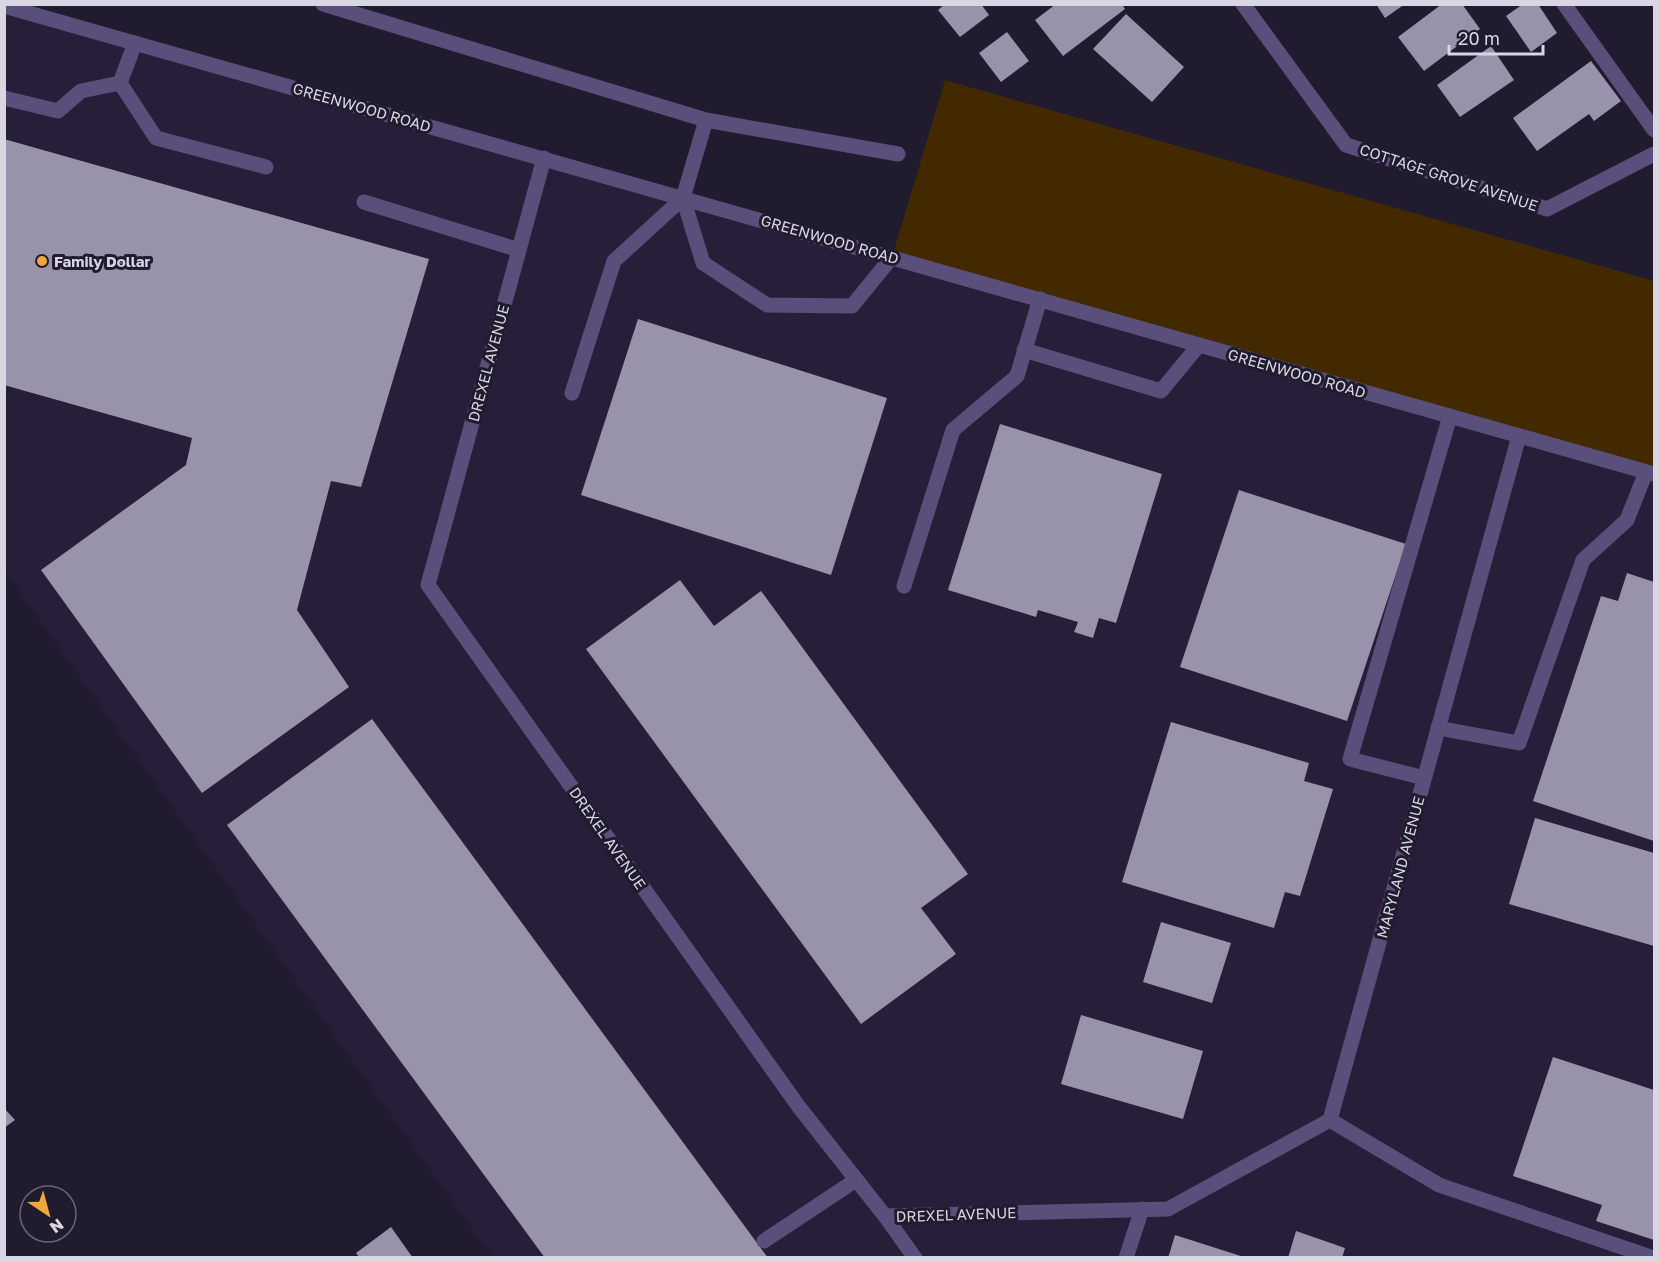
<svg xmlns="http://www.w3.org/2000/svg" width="1659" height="1262" font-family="'Golos Text',sans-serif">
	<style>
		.built { fill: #271f39 }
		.green { fill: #422900 }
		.building { fill: #9892ab }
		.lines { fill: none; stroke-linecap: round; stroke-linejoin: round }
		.service { stroke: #5a4e7b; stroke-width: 15 }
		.minor { stroke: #5a4e7b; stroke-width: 15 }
		.tertiary { stroke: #5a4e7b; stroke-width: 15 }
		.poi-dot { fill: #eca93a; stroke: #201b2e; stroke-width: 2 }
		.labels { text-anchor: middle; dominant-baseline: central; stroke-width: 6; stroke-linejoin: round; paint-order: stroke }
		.street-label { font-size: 15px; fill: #d9d6e4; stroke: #201b2e }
		.poi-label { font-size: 15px; font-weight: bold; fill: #d9d6e4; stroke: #201b2e; text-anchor: start }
	</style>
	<rect width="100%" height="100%" fill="#201b2e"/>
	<path class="built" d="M 4,6 L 1654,476 L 1654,1257 L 492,1257 L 5,571 Z"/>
	<path class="green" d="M 945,80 L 1654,281 L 1654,473 L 892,257 Z"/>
	<path class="building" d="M 945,4 L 981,4 L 989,15 L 960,37 L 938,10 Z
		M 1056,4 L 1122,4 L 1125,9 L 1063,56 L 1035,20 Z
		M 1376,4 L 1405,4 L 1385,18 Z
		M 1442,4 L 1462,4 L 1480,29 L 1424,71 L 1398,37 Z
		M 1523,4 L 1538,4 L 1557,33 L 1531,52 L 1506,16 Z
		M 1126,14 L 1184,67 L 1152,102 L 1093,49 Z
		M 1007,32 L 1029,61 L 1001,82 L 979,53 Z
		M 1491,46 L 1514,80 L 1460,117 L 1437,85 Z
		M 1591,61 L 1621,101 L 1594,121 L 1589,114 L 1537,151 L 1513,118 Z
		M 4,139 L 429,259 L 361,487 L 331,481 L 297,610 L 349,687 L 202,793 L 41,570 L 186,465 L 192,438 L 4,385 Z
		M 638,319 L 887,398 L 831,575 L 581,495 Z
		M 1000,424 L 1162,474 L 1116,623 L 1099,618 L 1093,638 L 1074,632 L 1078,622 L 1038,610 L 1036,617 L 948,590 Z
		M 1239,490 L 1406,544 L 1347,721 L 1180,667 Z
		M 1627,573 L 1654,582 L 1654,841 L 1533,801 L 1601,596 L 1618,601 Z
		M 680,580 L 714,626 L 761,591 L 968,874 L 921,908 L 956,954 L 861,1024 L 586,649 Z
		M 372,719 L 768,1258 L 545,1258 L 227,825 Z
		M 1171,722 L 1309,763 L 1304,781 L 1333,789 L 1300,896 L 1285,892 L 1274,928 L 1122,882 Z
		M 1535,818 L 1654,853 L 1654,946 L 1509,904 Z
		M 1161,922 L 1231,943 L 1212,1003 L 1143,982 Z
		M 1081,1015 L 1203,1051 L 1183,1119 L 1061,1084 Z
		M 1553,1057 L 1654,1090 L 1654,1240 L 1596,1221 L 1602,1205 L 1513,1176 Z
		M 4,1108 L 15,1120 L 4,1128 Z
		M 391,1227 L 413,1258 L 360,1258 L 356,1253 Z
		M 1296,1231 L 1345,1248 L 1342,1258 L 1288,1258 Z
		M 1175,1235 L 1244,1257 L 1244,1258 L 1168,1258 Z"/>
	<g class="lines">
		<path class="service" d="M 323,4 L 706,120 L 683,198 L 614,261 L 572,393
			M 1564,4 L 1654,130
			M 135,43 L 120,83 L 156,138 L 266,167
			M 4,98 L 58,111 L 81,91 L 120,83
			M 706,120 L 898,154
			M 683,198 L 703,263 L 767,305 L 852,306 L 892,257
			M 364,202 L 519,250
			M 1024,350 L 1161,391 L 1199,345
			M 904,586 L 953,430 L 1017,376 L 1040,299
			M 1438,728 L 1519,743 L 1583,560 L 1627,520 L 1646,472
			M 1424,778 L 1350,759 L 1450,416
			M 1330,1120 L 1439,1185 L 1654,1258
			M 885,1216 L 915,1258
			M 764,1241 L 856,1180
			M 1126,1258 L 1142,1209"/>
		<path class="minor" d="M 1243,4 L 1346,145 L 1547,209 L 1654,154
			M 544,158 L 428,585 L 799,1107 L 885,1216 L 1168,1209 L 1330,1120 L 1519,436"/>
		<path class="tertiary" d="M 4,6 L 1654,474"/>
	</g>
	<circle class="poi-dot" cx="42" cy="261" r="6"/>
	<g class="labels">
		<g class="street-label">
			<text transform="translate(362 107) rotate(16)">GREENWOOD ROAD</text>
			<text transform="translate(1449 177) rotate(18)">COTTAGE GROVE AVENUE</text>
			<text transform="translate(830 239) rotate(16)">GREENWOOD ROAD</text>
			<text transform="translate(488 363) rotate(-75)">DREXEL AVENUE</text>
			<text transform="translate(1297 373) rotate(16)">GREENWOOD ROAD</text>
			<text transform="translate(608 838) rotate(55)">DREXEL AVENUE</text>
			<text transform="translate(1400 867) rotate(-75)">MARYLAND AVENUE</text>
			<text transform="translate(956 1214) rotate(-2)">DREXEL AVENUE</text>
		</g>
		<g class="poi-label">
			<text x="54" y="261">Family Dollar</text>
		</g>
	</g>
	<rect width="1659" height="1262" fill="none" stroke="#d9d6e4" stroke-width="12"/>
	<g transform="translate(48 1214) rotate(144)"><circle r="28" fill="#201b2e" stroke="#6a6677" stroke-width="1.5"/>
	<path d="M0-4.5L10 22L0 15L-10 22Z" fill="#eca93a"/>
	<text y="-9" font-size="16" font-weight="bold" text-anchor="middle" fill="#d9d6e4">N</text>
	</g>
	<path d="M1449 45v9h94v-9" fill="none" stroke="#d9d6e4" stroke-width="3"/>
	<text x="1458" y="45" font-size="18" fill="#d9d6e4" stroke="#201b2e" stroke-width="4.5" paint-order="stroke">20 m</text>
</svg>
